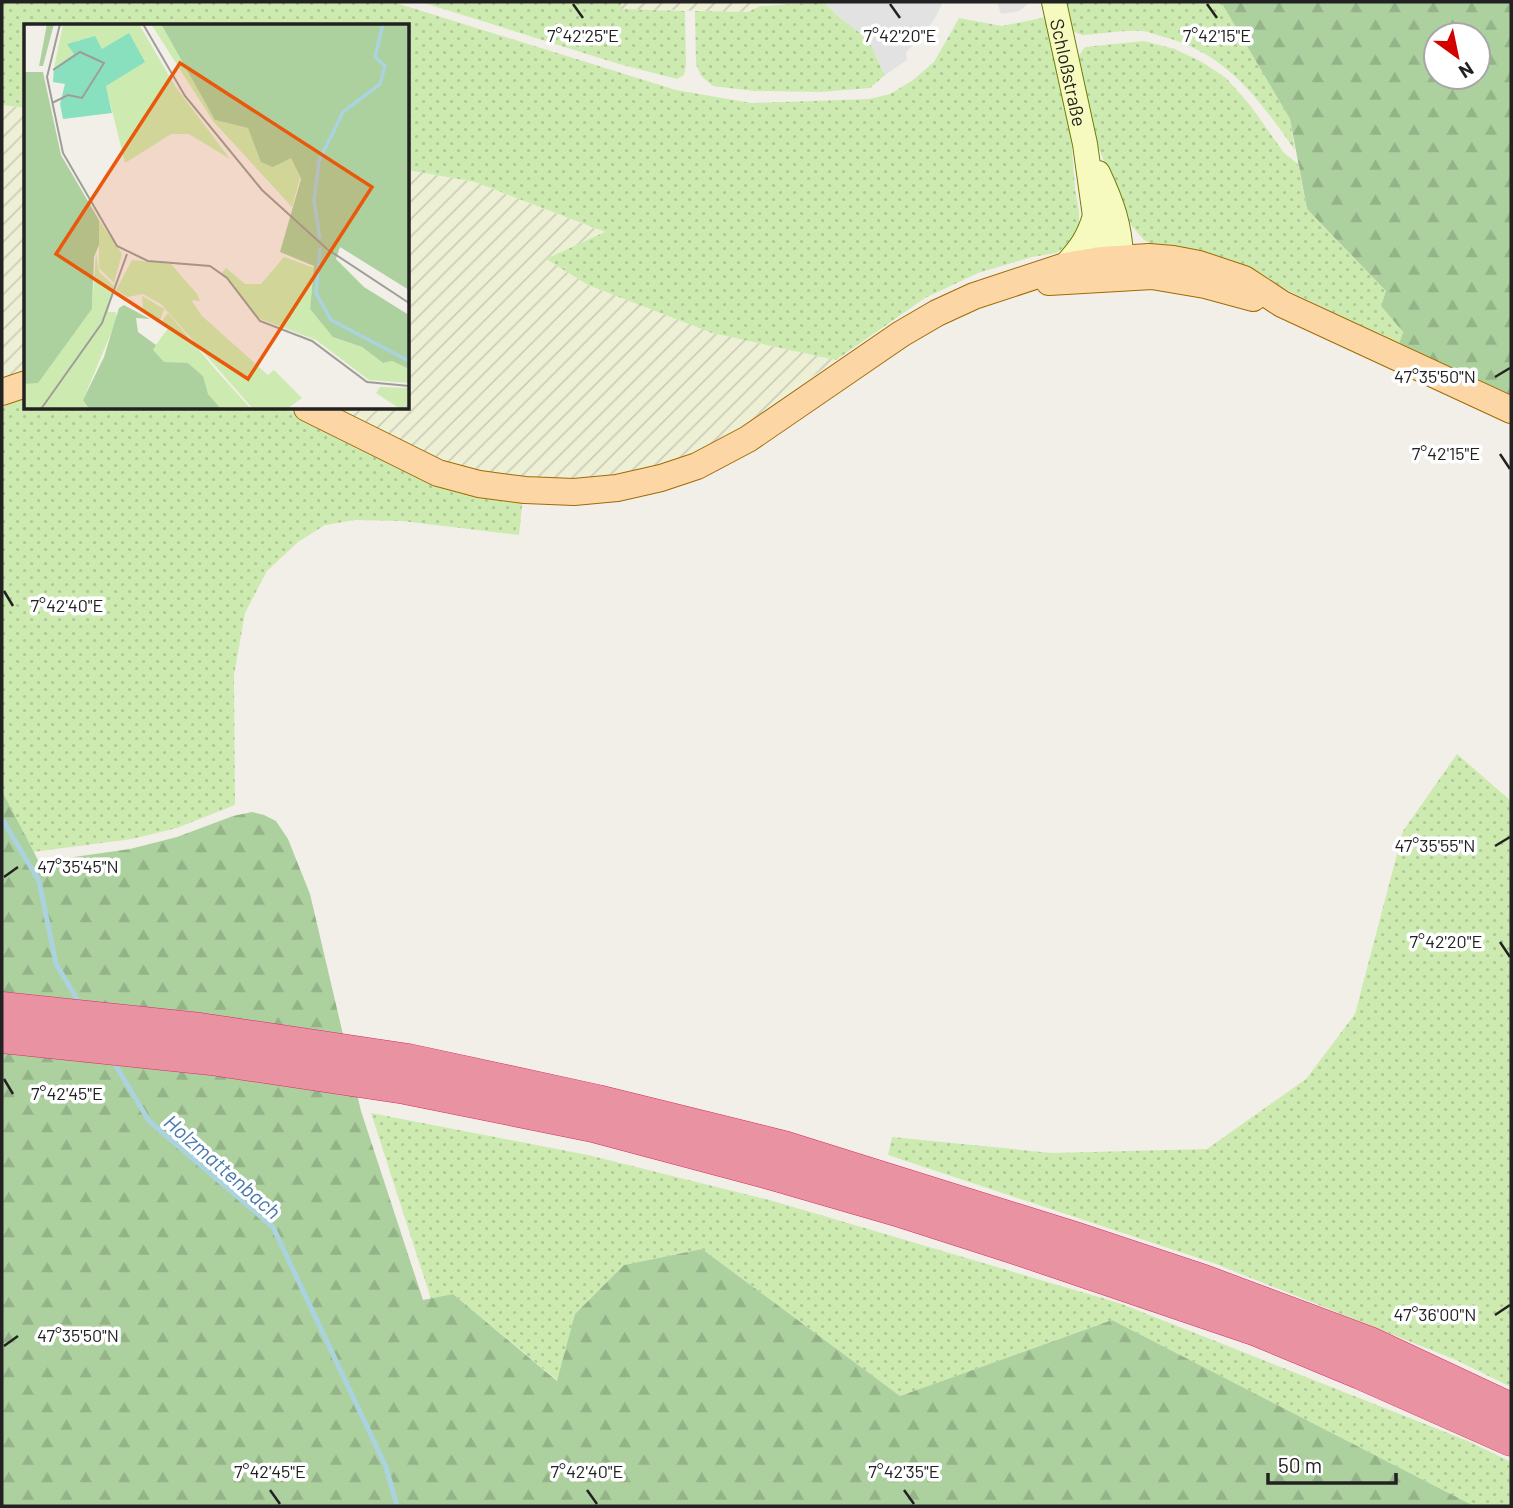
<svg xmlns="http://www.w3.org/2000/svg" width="1513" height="1508" font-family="Barlow,sans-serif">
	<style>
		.farmland { fill: url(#farmland-furrows) }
		.grass { fill: url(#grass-dots) }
		.forest { fill: url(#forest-firs); fill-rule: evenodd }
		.parking { fill: #e2e2e2 }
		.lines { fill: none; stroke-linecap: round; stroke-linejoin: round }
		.stream { stroke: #aad3df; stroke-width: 5 }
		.secondary-casing { stroke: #707d05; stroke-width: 26 }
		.primary-casing { stroke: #a06b00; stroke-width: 28 }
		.highway-casing { stroke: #dc2a67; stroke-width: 33 }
		.secondary { stroke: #f7fabf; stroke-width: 24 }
		.primary { stroke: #fcd6a4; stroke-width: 26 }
		.highway { stroke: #e892a2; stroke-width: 32 }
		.ticks { fill: none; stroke: #222; stroke-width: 2.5 }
		.labels { text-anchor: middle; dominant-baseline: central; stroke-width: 7; stroke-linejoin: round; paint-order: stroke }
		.street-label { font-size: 19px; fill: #222; stroke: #fff }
		.water-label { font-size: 21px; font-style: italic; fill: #4a7aab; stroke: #fff }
		.inset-river { fill: none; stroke: #aad3df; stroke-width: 3.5 }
		.inset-road { fill: none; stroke: #9f9d99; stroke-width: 2 }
		.view { fill: #e8590c; fill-opacity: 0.15; stroke: #e8590c; stroke-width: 3.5 }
		.inset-edge { fill: none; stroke: #222; stroke-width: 3.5 }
		.ticks-label { font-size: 18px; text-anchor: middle; fill: #222; stroke: #fff; stroke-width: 7; stroke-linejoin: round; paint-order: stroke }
	</style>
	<defs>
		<pattern id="farmland-furrows" width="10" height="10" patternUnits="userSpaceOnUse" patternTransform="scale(1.75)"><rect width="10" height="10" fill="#eef0d5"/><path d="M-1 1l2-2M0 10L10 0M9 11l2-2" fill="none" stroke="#ccceb7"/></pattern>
		<pattern id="grass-dots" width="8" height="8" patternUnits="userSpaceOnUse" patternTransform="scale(1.75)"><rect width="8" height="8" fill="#cdebb0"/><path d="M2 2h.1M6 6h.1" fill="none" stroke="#b0c997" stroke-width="1.8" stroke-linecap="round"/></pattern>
		<pattern id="forest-firs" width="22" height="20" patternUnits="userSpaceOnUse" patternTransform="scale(1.75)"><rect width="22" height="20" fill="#add19e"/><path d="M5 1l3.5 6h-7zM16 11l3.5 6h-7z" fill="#95b388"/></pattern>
	</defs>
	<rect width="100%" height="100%" fill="#f2efe9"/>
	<path class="farmland" d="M 621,2 L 759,2 L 760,6 L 748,12 L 620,9 Z
		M 2,105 L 26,108 L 26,373 L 2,381 Z
		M 408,170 L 475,182 L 606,233 L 546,259 L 588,285 L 712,333 L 836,360 L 719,442 L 671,462 L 623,473 L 578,479 L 524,479 L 443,462 L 335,408 L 408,408 Z"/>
	<path class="grass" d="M 2,2 L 393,2 L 676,90 L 751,103 L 869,99 L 890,94 L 913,80 L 934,62 L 959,18 L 1002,26 L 1047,17 L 1071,136 L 1075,189 L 1079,212 L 1079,228 L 1071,243 L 1056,253 L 1032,257 L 978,273 L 925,298 L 836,360 L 712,333 L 588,285 L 546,259 L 605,232 L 475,182 L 408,170 L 408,26 L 26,26 L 26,108 L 2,105 Z
		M 421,2 L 621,2 L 621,9 L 685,11 L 686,66 L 684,75 L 677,79 L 619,64 Z
		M 824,2 L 839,17 L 859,32 L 872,47 L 885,75 L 870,88 L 820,92 L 754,91 L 713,86 L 701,76 L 696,64 L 695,11 L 748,12 L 760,6 Z
		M 1064,2 L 1221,2 L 1290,119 L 1295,150 C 1260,101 1229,56 1168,38 C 1159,36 1150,32 1142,31 C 1122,30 1101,34 1082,35 L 1072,31 Z
		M 1144,41 L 1175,49 L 1202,62 L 1226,78 L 1250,105 L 1284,153 L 1298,164 L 1307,209 L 1386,291 L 1381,306 L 1403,332 L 1399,344 L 1254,274 L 1157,248 L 1144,240 L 1132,226 L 1123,209 L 1088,121 L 1078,57 L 1085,47 Z
		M 26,398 L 26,408 L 284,408 L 433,480 L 523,497 L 519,535 L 402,521 L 355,520 L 325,525 L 298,542 L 267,571 L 245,613 L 234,675 L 235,805 L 177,828 L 132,839 L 33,852 L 2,791 L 2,407 Z
		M 1457,754 L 1511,801 L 1511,1387 L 1456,1360 L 1216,1264 L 888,1155 L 892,1137 L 1052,1153 L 1207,1149 L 1306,1079 L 1355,1014 L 1403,831 Z
		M 371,1113 L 588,1155 L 773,1201 L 1119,1303 L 1468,1441 L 1511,1462 L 1511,1506 L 1474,1506 L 1112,1320 L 900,1396 L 702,1249 L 624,1265 L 575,1314 L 558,1381 L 453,1294 L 431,1299 Z"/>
	<path class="forest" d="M 1221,2 L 1511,2 L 1511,395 L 1399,344 L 1403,332 L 1381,306 L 1386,291 L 1307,209 L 1290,119 ZM 1436,35 L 1478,35 L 1478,77 L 1436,77 Z
		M 2,791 L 39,862 L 130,849 L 177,837 L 233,816 L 252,812 L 264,815 L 276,821 L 288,839 L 310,894 L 361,1111 L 423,1300 L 453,1294 L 557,1381 L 575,1314 L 624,1265 L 702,1249 L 900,1396 L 1112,1320 L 1474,1506 L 2,1506 Z"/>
	<path class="parking" d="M 824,2 L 943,2 L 934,20 L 906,53 L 907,60 L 885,75 L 872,47 L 859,32 L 839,17 Z
		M 997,2 L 1030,2 L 1019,11 L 1001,14 Z"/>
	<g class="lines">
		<path class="stream" d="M 2,819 L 39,881 L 56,964 L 80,1004
			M 113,1061 L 149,1121 L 273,1227 L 386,1467 L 397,1506"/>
		<g class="secondary-casing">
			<g id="secondary">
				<path id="s1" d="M 1054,2 L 1085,144 L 1095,216 L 1103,239 L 1110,249 L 1121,258"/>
				<path d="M 1098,173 C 1112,203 1120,225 1121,258"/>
				<path d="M 1065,266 C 1081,248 1088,239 1095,216"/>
			</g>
		</g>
		<g class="primary-casing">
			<path id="primary" d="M 1049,282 L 1152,276 L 1205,285 L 1253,298
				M 2,392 L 26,384
				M 307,408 L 438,473 L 479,484 L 525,490 L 574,492 L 617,488 L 661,478 L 697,466 L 748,439 L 901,334 L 937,313 L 974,296 L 1065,266 L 1101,260 L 1149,257 L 1173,259 L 1199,264 L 1244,279 L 1282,304 L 1511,410"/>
		</g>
		<g class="highway-casing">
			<path id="highway" d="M 2,1008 L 200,1029 L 409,1060 L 598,1101 L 784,1147 L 1075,1238 L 1204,1281 L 1370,1343 L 1511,1409
				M 2,1037 L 211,1059 L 405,1088 L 593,1126 L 776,1175 L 903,1212 L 1015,1248 L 1254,1329 L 1360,1373 L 1511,1440"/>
		</g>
		<use href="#secondary" class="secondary"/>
		<use href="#primary" class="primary"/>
		<use href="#highway" class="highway"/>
	</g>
	<path class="ticks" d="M 573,4 L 583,18M 890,4 L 900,18M 1207,4 L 1217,18M 1495,377 L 1510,368M 1500,454 L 1510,469M 4,591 L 13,606M 1495,846 L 1510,837M 4,877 L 18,867M 1500,942 L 1510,957M 4,1079 L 13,1094M 1495,1315 L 1510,1305M 4,1346 L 18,1336M 270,1490 L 280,1504M 587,1490 L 597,1504M 904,1490 L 914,1504"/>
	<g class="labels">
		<g class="street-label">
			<text stroke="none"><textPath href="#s1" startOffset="72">Schloßstraße</textPath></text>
		</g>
		<g class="water-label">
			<text transform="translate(223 1166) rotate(41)">Holzmattenbach</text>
		</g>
	</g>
	<g transform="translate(24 24)">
		<rect width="385" height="385" fill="#f2efe9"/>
		<path d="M 39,0 L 115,0 L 151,62 L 206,135 L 165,110 L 147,110 L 101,139 L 82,62 L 105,10 L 78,25 L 65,16 L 54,16 L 50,30 L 30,44 ZM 127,0 L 137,0 L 191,96 L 224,104 L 267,134 L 276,154 L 268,183 L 189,97 ZM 75,196 L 98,230 L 90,259 L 75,244 ZM 72,229 L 75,248 L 90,262 L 84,288 L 92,288 L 93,295 L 59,376 L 65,385 L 0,385 L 0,360 L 14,358 L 68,285 ZM 260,233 L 290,244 L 286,285 L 310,313 L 338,323 L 359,339 L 368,337 L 385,345 L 385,359 L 345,356 L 292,316 L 234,294 L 198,249 L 202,244 L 221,260 L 237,260 ZM 108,236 L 147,240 L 173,270 L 176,277 L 167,276 L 178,292 L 244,351 L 250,346 L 278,374 L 263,385 L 229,385 L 137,280 L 119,270 L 103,273 L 92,266 ZM 118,272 L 140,285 L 136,296 L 119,287 ZM 144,289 L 191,345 L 227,385 L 197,385 L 183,370 L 179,352 L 164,339 L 140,339 L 128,326 L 145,303 L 138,297 ZM 356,363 L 385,364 L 385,385 L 376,385 L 352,369 Z" fill="#cdebb0"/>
		<path d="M 23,0 L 30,0 L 19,42 L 15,42 ZM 137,0 L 385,0 L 385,266 L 316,223 L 312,235 L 340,263 L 385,291 L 385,345 L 368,337 L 359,339 L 338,323 L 309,313 L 286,285 L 290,242 L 256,228 L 277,155 L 267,134 L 249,143 L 237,138 L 224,104 L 191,96 ZM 0,48 L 19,48 L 37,131 L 75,196 L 75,221 L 70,233 L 68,285 L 14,359 L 0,360 ZM 100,281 L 126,295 L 112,294 L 114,308 L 132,321 L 129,326 L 140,338 L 164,339 L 179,352 L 184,370 L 197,385 L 65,385 L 59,376 L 80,333 L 95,284 Z" fill="#add19e"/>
		<path d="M 105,9 L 121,38 L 82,62 L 88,89 L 39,95 L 36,80 L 41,60 L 29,58 L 30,44 L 50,30 L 43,20 L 71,12 L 78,25 Z" fill="#88e0be"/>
		<path class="inset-river" d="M 296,215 L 290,177 L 295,137 L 319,88 L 356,60 L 361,42 L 351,33 L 359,0M 296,224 L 292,269 L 307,296 L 385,337"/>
		<path class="inset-road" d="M 36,0 L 23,53 L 39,129 L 93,222 L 124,237 L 186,242 L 203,254 L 236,297 L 288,317 L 343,358 L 385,362M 119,0 L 161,72 L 238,166 L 303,225 L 385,279M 28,79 L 44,71 L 58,74 L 80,39 L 56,28 L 29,46M 17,385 L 78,299 L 103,230"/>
		<path class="view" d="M 156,39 L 348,163 L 224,355 L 32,230 Z"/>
		<rect width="385" height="385" class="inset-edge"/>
	</g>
	<g class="ticks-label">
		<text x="583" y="42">7°42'25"E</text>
		<text x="900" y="42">7°42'20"E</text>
		<text x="1217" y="42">7°42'15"E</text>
		<text x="1435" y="383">47°35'50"N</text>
		<text x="1446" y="460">7°42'15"E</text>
		<text x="67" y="612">7°42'40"E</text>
		<text x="1435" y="852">47°35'55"N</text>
		<text x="78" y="873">47°35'45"N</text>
		<text x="1446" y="948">7°42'20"E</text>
		<text x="67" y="1100">7°42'45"E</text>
		<text x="1435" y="1321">47°36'00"N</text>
		<text x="78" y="1342">47°35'50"N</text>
		<text x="270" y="1478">7°42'45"E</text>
		<text x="587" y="1478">7°42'40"E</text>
		<text x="904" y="1478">7°42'35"E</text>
	</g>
	<rect width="1513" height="1508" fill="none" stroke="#222222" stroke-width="7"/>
	<g transform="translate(1457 56) rotate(147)"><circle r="33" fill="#ffffff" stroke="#a7a7a7" stroke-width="2"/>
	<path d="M0-5L12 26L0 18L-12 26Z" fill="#d40000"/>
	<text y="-10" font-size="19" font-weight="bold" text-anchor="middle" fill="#222222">N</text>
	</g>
	<path d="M1268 1473v10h128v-10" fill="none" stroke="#222222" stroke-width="3.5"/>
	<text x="1278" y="1473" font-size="21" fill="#222222" stroke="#ffffff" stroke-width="5" paint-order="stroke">50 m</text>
</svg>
